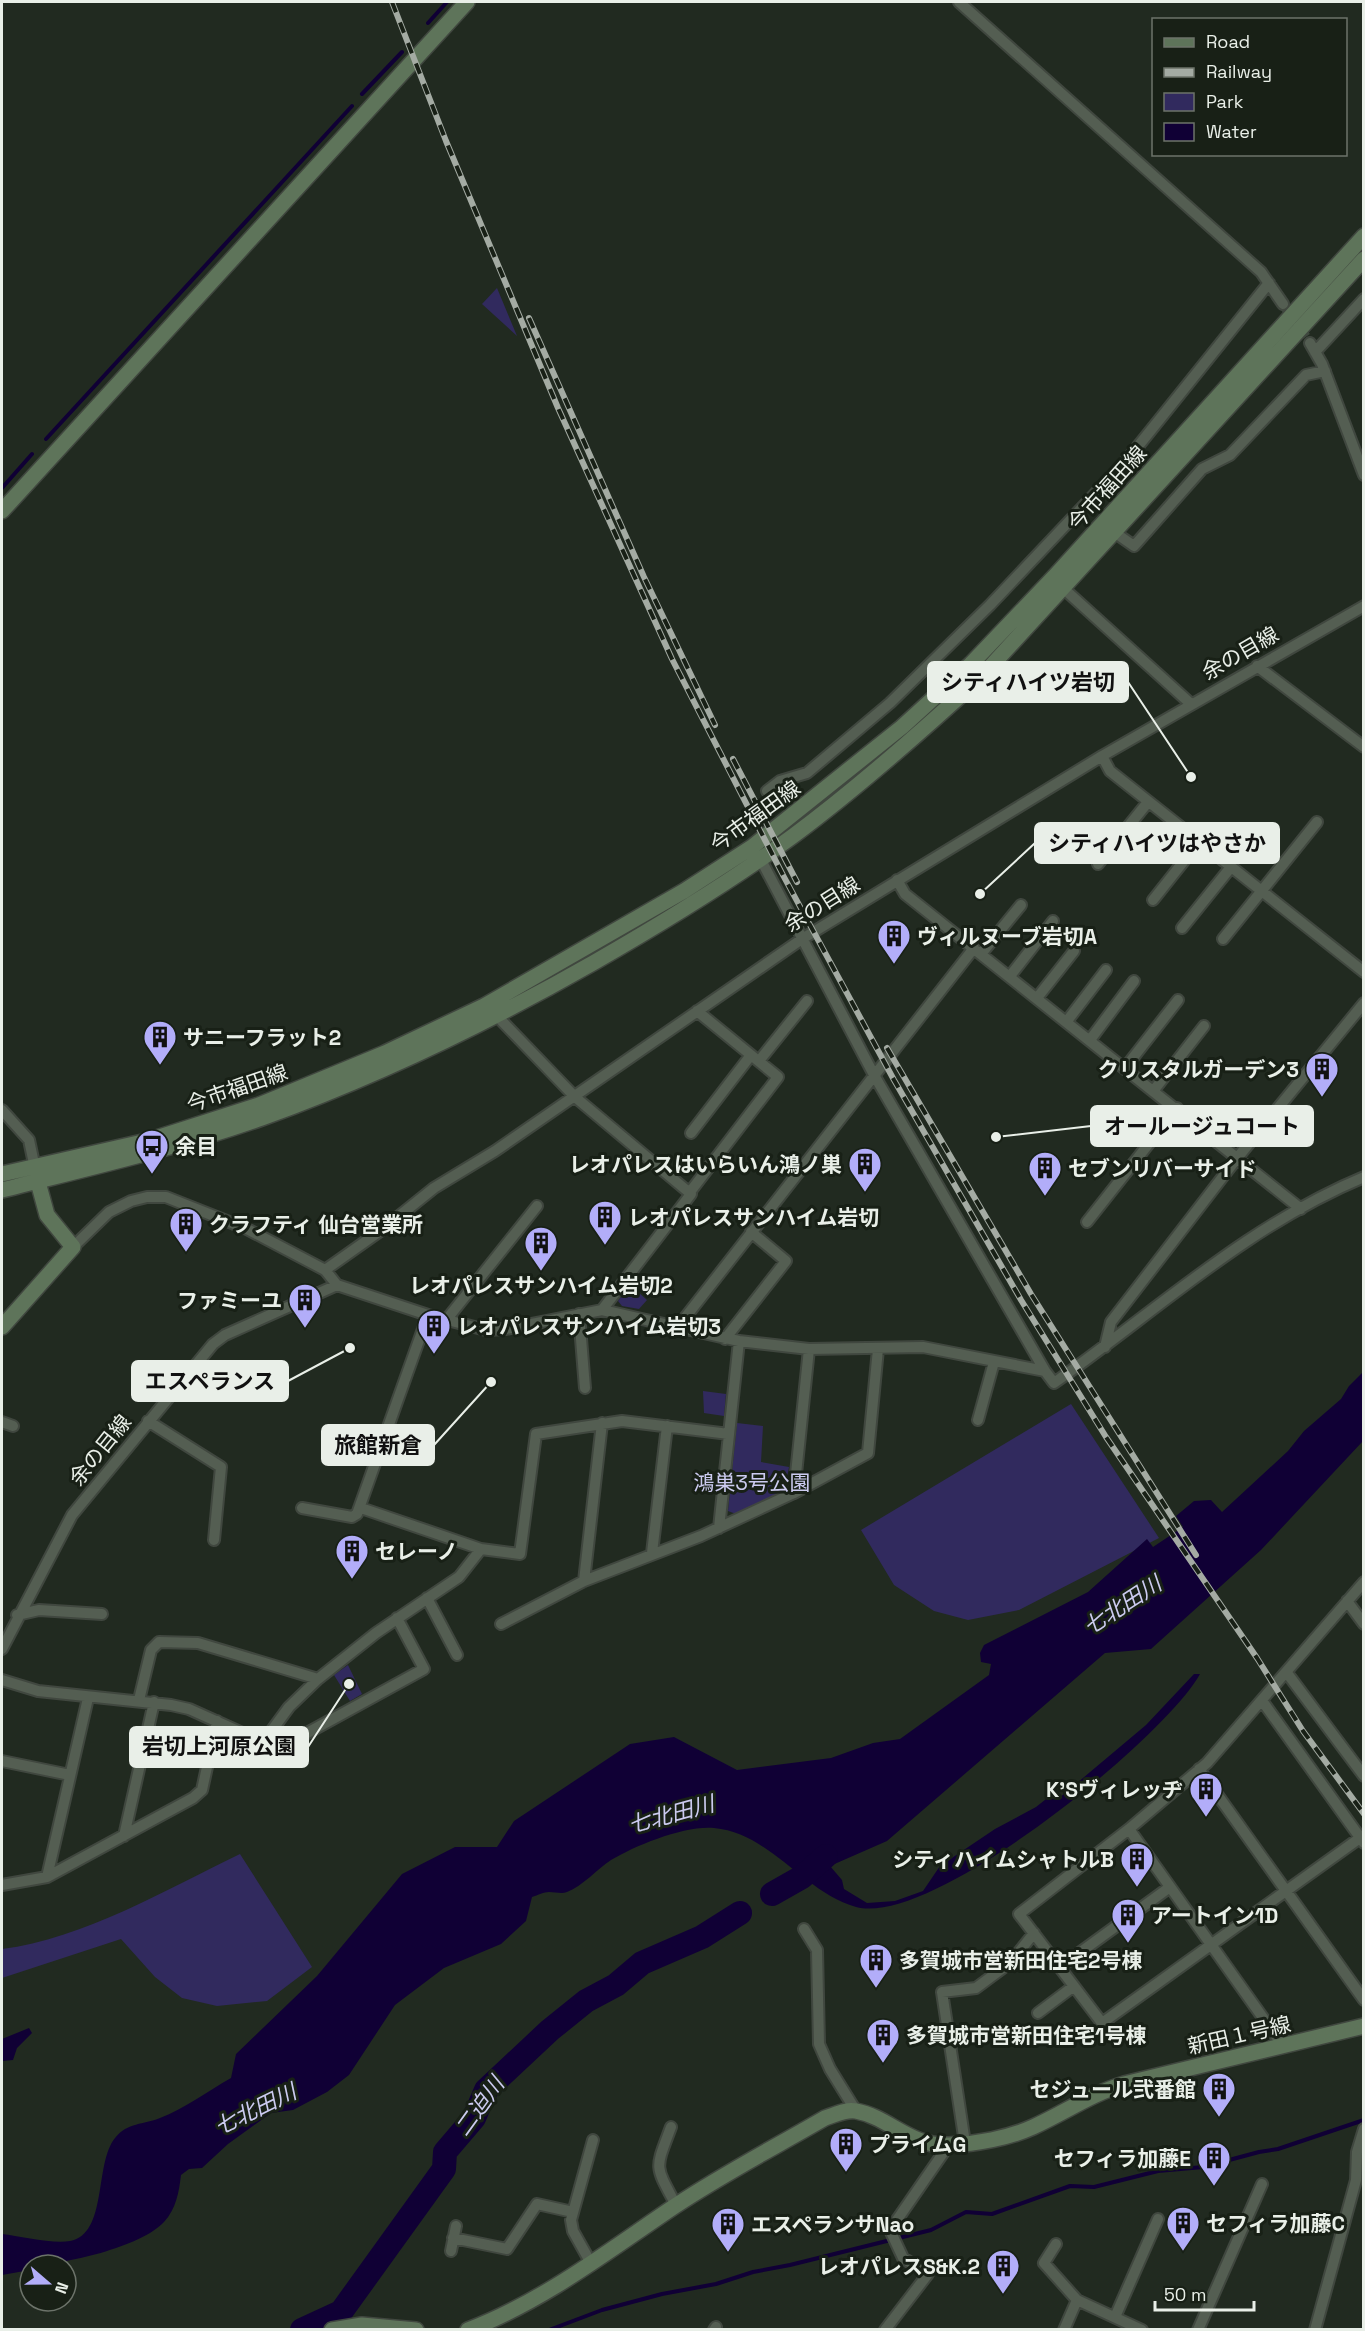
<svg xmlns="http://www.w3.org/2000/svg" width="1365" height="2331" font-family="'Space Grotesk','Noto Sans JP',sans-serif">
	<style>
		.green { fill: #312a5e }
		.water { fill: #100035 }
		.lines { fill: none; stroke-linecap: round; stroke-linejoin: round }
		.stream { stroke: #100035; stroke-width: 4 }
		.river { stroke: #100035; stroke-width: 24 }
		.street-tunnel { stroke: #3f483e; stroke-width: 10; stroke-dasharray: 10 5; stroke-linecap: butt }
		.street-casing { stroke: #40473f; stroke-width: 14 }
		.secondary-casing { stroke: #40473f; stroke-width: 18 }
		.street { stroke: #545e52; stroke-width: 10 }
		.secondary { stroke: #5e745a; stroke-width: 15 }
		.rail-casing { stroke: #a4aba3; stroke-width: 6 }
		.rail { stroke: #182016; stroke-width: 4; stroke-dasharray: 11; stroke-linecap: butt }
		.labels { text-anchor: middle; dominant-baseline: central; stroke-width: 6; stroke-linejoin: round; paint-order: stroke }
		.street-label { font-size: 21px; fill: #e9efe8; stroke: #182016 }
		.poi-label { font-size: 21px; font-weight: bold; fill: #e9efe8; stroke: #182016; text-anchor: start }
		.park-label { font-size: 21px; fill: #cccbf0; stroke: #182016 }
		.water-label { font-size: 22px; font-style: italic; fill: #cccbf0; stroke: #182016 }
		.leader { fill: none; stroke: #e9efe8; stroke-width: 2 }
		.callout-dot { fill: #e9efe8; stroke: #182016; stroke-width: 2 }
		.callout { fill: #e9efe8; stroke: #e9efe8; stroke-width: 2 }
		.callout-label { font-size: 22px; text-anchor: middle; font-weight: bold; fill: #111 }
	</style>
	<rect width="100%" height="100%" fill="#212a20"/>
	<path class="green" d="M 497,288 L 517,336 L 482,304 Z
		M 630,1285 L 647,1300 L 639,1309 L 622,1306 L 618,1301 Z
		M 703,1391 L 726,1394 L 724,1416 L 704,1413 Z
		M 1071,1404 L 1159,1538 L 1019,1610 L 968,1620 L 934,1611 L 894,1585 L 861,1530 Z
		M 737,1423 L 763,1426 L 761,1462 L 789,1467 C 784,1500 763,1501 736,1514 L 728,1511 Z
		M 348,1665 L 362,1694 L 350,1701 L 334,1675 Z
		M 240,1854 L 312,1967 L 267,2001 L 217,2006 L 182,1998 L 155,1977 L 121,1939 L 2,1978 L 2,1949 C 83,1939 167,1889 240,1854 Z"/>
	<path class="water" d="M 1363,1372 L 1363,1441 L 1261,1550 L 1151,1649 L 1105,1653 L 887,1841 L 830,1866 L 842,1880 L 844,1889 L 867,1903 L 895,1901 L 923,1891 L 940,1866 L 995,1829 L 1036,1807 L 1055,1792 L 1058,1799 L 1146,1725 L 1194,1674 L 1200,1674 C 1164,1739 932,1928 856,1907 C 803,1892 770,1833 714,1828 C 686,1825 636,1845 611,1860 C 597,1869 583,1886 567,1892 C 562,1894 555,1892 549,1892 C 544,1892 538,1895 532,1897 L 526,1921 L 501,1944 L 444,1968 L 395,2005 L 349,2075 L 327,2092 L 293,2110 L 271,2113 L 228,2144 L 202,2168 L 189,2169 L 181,2175 C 179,2192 176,2209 164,2222 C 141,2247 63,2265 30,2265 L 30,2270 L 2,2275 L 2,2234 C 20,2236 52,2244 70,2241 C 108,2234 94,2164 115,2138 C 128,2122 143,2125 160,2118 C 184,2109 208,2091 231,2078 L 236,2054 L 317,1976 L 402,1874 L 455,1847 L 497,1847 L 514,1821 L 630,1744 L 674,1737 L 737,1770 L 831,1758 L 873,1743 L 900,1739 L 989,1675 L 991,1664 L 981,1662 L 980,1653 L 984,1645 L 1088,1592 L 1147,1539 L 1153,1547 L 1183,1527 L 1176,1516 L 1194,1501 L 1211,1500 L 1222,1512 L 1288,1451 L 1304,1431 L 1341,1399 L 1349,1386 Z
		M 29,2028 L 32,2033 L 17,2048 L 13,2060 L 2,2061 L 2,2039 Z"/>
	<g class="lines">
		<path class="stream" d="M 428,23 L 447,2
			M 362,94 L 402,52
			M 46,439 L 352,106
			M 2,488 L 32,454
			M 549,2330 L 602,2310 L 662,2294 L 716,2284 L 753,2272 L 790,2265 L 931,2230 L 966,2212 L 992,2214 L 1070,2186 L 1094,2187 L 1158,2171 L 1203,2167 L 1259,2152 L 1278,2149 L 1364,2120"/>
		<path class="river" d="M 772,1894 L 802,1877 L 826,1856
			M 302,2330 L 341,2312 L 444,2169 L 445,2152 L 474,2118 L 486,2090 L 550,2030 L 586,2001 L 616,1985 L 642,1963 L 702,1937 L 740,1913"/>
		<path class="street-tunnel" d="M 1283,304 L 1310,343"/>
		<g class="street-casing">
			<path id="street" d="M 959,2 L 1261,272 L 1283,304
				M 1310,343 L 1322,364 L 1364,475
				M 1315,352 L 1364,299
				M 1114,532 L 1134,546 L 1202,469 L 1230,455 L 1306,375 L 1325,371
				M 1063,588 L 1191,704
				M 1257,666 L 1364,747
				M 1102,756 L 1110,771 L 1364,972
				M 767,791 L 780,781 L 807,773 L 890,703 L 990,605 L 1127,460 L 1269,283
				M 760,858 L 874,1075 L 1045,1371
				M 1098,864 L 1148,802
				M 897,880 L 905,894 L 1301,1209
				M 1153,900 L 1199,842
				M 1182,928 L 1231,867
				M 1223,939 L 1317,822
				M 981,954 L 1021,905
				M 1010,976 L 1053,921
				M 1037,998 L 1074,951
				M 498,1017 L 575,1097 L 691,1194 L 602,1310
				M 1067,1021 L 1106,970
				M 1090,1040 L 1134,981
				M 759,1061 L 807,1001
				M 1125,1068 L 1178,1000
				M 1154,1090 L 1204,1026
				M 2,1110 L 29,1140 L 36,1173
				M 691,1133 L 751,1055
				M 690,1192 L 778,1077 L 697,1011
				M 1087,1222 L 1177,1108
				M 73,1247 L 109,1212 L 131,1201 L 147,1197 L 166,1197 L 247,1229 L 325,1270 L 337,1285 L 428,1315 L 486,1330 L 506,1329 L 602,1310 L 739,1341 L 809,1349 L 923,1347 L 1045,1371 L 1054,1383 C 1155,1312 1248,1225 1364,1177
				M 325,1270 L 383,1229 L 434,1188 L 495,1151 L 802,939 L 1102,756 L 1364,606
				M 579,1314 L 585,1388
				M 447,1319 L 537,1206
				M 677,1328 L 974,948
				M 725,1339 L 786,1261 L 751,1232
				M 1105,1347 L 1111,1322 L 1238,1157 L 1364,1003
				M 978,1420 L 994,1362
				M 148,1421 L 221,1467 L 214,1540
				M 2,1422 L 13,1426
				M 794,1493 L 868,1453 L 878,1349
				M 302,1508 L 352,1517 L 357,1514 L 428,1315
				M 361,1508 L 481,1549
				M 719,1528 L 739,1341
				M 652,1553 L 667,1426
				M 584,1581 L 602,1423
				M 1364,1582 L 1207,1763 L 1129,1829 L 1019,1914 L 1102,2023 L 1364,1835
				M 427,1598 L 457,1655
				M 1347,1601 L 1364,1624
				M 17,1615 L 39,1610 L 102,1614
				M 501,1624 L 584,1581 L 701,1536 L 794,1493 L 809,1349
				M 2,1649 L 72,1515 L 213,1344 L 225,1335 L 337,1285
				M 1287,1673 L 1364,1776
				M 2,1680 L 38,1691 L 171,1705 L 189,1709 L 258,1740 L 267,1737 L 289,1707 L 318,1679
				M 139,1700 L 151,1650 L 159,1642 L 198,1643 L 318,1679 L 376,1633 L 459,1577 L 481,1549 L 520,1554 L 536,1434 L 622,1421 L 729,1434
				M 1263,1702 L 1364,1843
				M 274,1730 L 298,1738 L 424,1669 L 397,1618
				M 2,1761 L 70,1775
				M 1199,1769 L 1364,2000
				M 1129,1829 L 1283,2046
				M 124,1836 L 154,1702
				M 47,1877 L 88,1698
				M 2,1885 L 47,1877 L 193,1798 L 202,1790 L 217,1721
				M 804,1929 L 817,1950 L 819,2044 L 830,2069 L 856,2111
				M 1060,1967 L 1170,1887
				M 1038,2013 L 1074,1986
				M 671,2127 C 655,2170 654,2164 676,2205
				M 965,2143 L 942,1992 L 976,1988 L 1011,1962 L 1034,1933
				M 453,2238 L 507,2249 L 537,2204 L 573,2212
				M 1056,2244 L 1044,2263 L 1077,2300 L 1142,2330
				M 451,2251 L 456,2226
				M 592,2265 L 573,2231 L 571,2220 L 593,2140
				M 1115,2317 L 1158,2219
				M 714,2330 L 716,2327
				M 885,2330 L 928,2274 L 903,2258 L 890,2230 L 948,2146
				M 1064,2330 L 1077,2300
				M 1198,2330 L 1262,2184
				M 1315,2330 L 1356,2180 L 1357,2152 L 1364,2129"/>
		</g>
		<g class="secondary-casing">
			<path id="secondary" d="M 2,511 L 467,2
				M 2,1174 L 147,1141 L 259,1105 L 385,1053 L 484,1006 L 684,891 L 752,847 L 902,727 L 971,664 L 1054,577 L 1364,236
				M 2,1190 C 89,1168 177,1148 262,1118 C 378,1076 486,1024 593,963 C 661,924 729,883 793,836 C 859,787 921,732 982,676 L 1364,259
				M 2,1327 L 73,1247 L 47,1215 L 38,1182
				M 332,2330 L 362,2325 L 416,2330
				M 468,2330 C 544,2301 608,2251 675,2206 C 723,2174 775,2147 825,2118 C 835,2115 845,2109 856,2111 C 889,2117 910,2147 949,2145 C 976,2144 1009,2138 1033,2127 C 1064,2113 1091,2094 1124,2084 L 1364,2026"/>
		</g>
		<use href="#street" class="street"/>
		<use href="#secondary" class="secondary"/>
		<g class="rail-casing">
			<path id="rail" d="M 392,2 L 446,141 L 558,408 L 672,659 L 784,877 L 894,1080 L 1021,1300 L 1106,1437 L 1257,1658 L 1303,1731 L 1364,1814
				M 529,318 L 644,577 L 715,725
				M 733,759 L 797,882
				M 887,1048 L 1031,1294 L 1196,1555"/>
		</g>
		<use href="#rail" class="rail"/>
	</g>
	<defs>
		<g id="building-pin" transform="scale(1.725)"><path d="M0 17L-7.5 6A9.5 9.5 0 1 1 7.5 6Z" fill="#b2adf9" stroke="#182016"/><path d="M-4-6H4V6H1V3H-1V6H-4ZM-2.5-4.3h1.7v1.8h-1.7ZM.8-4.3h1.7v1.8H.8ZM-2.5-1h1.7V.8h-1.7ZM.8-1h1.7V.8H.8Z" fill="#111"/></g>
		<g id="bus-pin" transform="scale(1.725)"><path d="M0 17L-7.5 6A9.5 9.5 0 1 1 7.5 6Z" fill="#b2adf9" stroke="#182016"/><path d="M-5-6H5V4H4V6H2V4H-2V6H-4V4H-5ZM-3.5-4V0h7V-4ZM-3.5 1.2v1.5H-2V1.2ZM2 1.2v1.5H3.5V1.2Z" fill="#111"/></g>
	</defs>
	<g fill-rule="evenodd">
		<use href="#building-pin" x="894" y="936"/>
		<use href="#building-pin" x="160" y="1037"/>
		<use href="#building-pin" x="1322" y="1069"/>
		<use href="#bus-pin" x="152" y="1146"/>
		<use href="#building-pin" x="865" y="1164"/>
		<use href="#building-pin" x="1045" y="1168"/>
		<use href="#building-pin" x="605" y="1217"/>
		<use href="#building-pin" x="186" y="1224"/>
		<use href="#building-pin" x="541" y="1243"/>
		<use href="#building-pin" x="305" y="1300"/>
		<use href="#building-pin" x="434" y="1326"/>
		<use href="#building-pin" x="352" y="1551"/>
		<use href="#building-pin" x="1206" y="1789"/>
		<use href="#building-pin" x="1137" y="1859"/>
		<use href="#building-pin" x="1128" y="1915"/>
		<use href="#building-pin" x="876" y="1960"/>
		<use href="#building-pin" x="883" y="2035"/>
		<use href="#building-pin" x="1219" y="2089"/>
		<use href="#building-pin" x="846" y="2144"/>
		<use href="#building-pin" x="1214" y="2158"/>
		<use href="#building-pin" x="1183" y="2223"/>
		<use href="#building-pin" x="728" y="2224"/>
		<use href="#building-pin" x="1003" y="2266"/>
	</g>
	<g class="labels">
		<g class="street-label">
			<text transform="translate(1107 488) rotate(-48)">今市福田線</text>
			<text transform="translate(1240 653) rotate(-30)">余の目線</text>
			<text transform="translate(755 816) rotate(-36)">今市福田線</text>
			<text transform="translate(822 904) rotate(-32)">余の目線</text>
			<text transform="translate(237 1088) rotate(-19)">今市福田線</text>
			<text transform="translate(100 1450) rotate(-51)">余の目線</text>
			<text transform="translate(1239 2035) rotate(-13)">新田１号線</text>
		</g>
		<g class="poi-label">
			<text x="917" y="936">ヴィルヌーブ岩切A</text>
			<text x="183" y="1037">サニーフラット2</text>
			<text x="1299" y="1069" text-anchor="end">クリスタルガーデン3</text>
			<text x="175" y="1146">余目</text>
			<text x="842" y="1164" text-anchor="end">レオパレスはいらいん鴻ノ巣</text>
			<text x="1068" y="1168">セブンリバーサイド</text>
			<text x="628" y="1217">レオパレスサンハイム岩切</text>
			<text x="209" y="1224">クラフティ 仙台営業所</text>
			<text x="541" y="1285" text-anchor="middle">レオパレスサンハイム岩切2</text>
			<text x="282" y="1300" text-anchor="end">ファミーユ</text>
			<text x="457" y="1326">レオパレスサンハイム岩切3</text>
			<text x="375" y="1551">セレーノ</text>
			<text x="1183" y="1789" text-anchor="end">K'Sヴィレッヂ</text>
			<text x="1114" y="1859" text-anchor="end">シティハイムシャトルB</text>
			<text x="1151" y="1915">アートイン1D</text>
			<text x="899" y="1960">多賀城市営新田住宅2号棟</text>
			<text x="906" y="2035">多賀城市営新田住宅1号棟</text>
			<text x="1196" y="2089" text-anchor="end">セジュール弐番館</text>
			<text x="869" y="2144">プライムG</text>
			<text x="1191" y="2158" text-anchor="end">セフィラ加藤E</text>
			<text x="1206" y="2223">セフィラ加藤C</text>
			<text x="751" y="2224">エスペランサNao</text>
			<text x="980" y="2266" text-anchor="end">レオパレスS&amp;K.2</text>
		</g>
		<g class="park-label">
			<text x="752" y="1482">鴻巣3号公園</text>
		</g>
		<g class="water-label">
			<text transform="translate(1122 1605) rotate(-33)">七北田川</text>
			<text transform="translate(671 1814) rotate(-15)">七北田川</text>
			<text transform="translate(479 2106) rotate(-54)">二迫川</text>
			<text transform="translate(255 2109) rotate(-26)">七北田川</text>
		</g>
	</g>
	<path class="leader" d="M1191 777L1128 682M980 894L1035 843M996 1137L1091 1126M350 1348L288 1381M491 1382L434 1445M349 1684L308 1747"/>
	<g class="callout-dot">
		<circle cx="1191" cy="777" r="6"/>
		<circle cx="980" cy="894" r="6"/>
		<circle cx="996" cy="1137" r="6"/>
		<circle cx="350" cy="1348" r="6"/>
		<circle cx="491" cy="1382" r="6"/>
		<circle cx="349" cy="1684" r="6"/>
	</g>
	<g class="callout">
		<rect x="928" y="662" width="200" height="40" rx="6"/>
		<rect x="1035" y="823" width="244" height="40" rx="6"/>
		<rect x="1091" y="1106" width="222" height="40" rx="6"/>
		<rect x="132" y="1361" width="156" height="40" rx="6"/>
		<rect x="322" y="1425" width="112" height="40" rx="6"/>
		<rect x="130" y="1727" width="178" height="40" rx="6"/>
	</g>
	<g class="callout-label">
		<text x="1028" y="690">シティハイツ岩切</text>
		<text x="1157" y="851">シティハイツはやさか</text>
		<text x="1202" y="1134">オールージュコート</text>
		<text x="210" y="1389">エスペランス</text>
		<text x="378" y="1453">旅館新倉</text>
		<text x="219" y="1754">岩切上河原公園</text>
	</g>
	<rect width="1365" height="2331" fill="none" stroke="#e9efe8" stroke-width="6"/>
	<rect x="1152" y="18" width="195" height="138" fill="#182016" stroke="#6c736a" stroke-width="1.5"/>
	<rect x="1164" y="38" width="30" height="9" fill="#5e745a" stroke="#6c736a" stroke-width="1.5"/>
	<text x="1206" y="48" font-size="18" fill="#e9efe8">Road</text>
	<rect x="1164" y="68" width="30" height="9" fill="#a4aba3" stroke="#6c736a" stroke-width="1.5"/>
	<text x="1206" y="78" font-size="18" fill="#e9efe8">Railway</text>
	<rect x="1164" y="93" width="30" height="18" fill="#312a5e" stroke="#6c736a" stroke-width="1.5"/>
	<text x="1206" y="108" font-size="18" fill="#e9efe8">Park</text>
	<rect x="1164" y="123" width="30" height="18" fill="#100035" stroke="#6c736a" stroke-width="1.5"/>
	<text x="1206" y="138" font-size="18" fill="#e9efe8">Water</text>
	<g transform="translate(48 2283) rotate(110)"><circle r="28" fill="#182016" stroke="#6c736a" stroke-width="1.5"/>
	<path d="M0-4.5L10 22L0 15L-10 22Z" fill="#b2adf9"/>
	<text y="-9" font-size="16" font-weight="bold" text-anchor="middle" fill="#e9efe8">N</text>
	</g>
	<path d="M1155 2301v9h99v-9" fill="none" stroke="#e9efe8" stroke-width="3"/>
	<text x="1164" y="2301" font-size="18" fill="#e9efe8" stroke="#182016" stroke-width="4.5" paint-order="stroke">50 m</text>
</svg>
